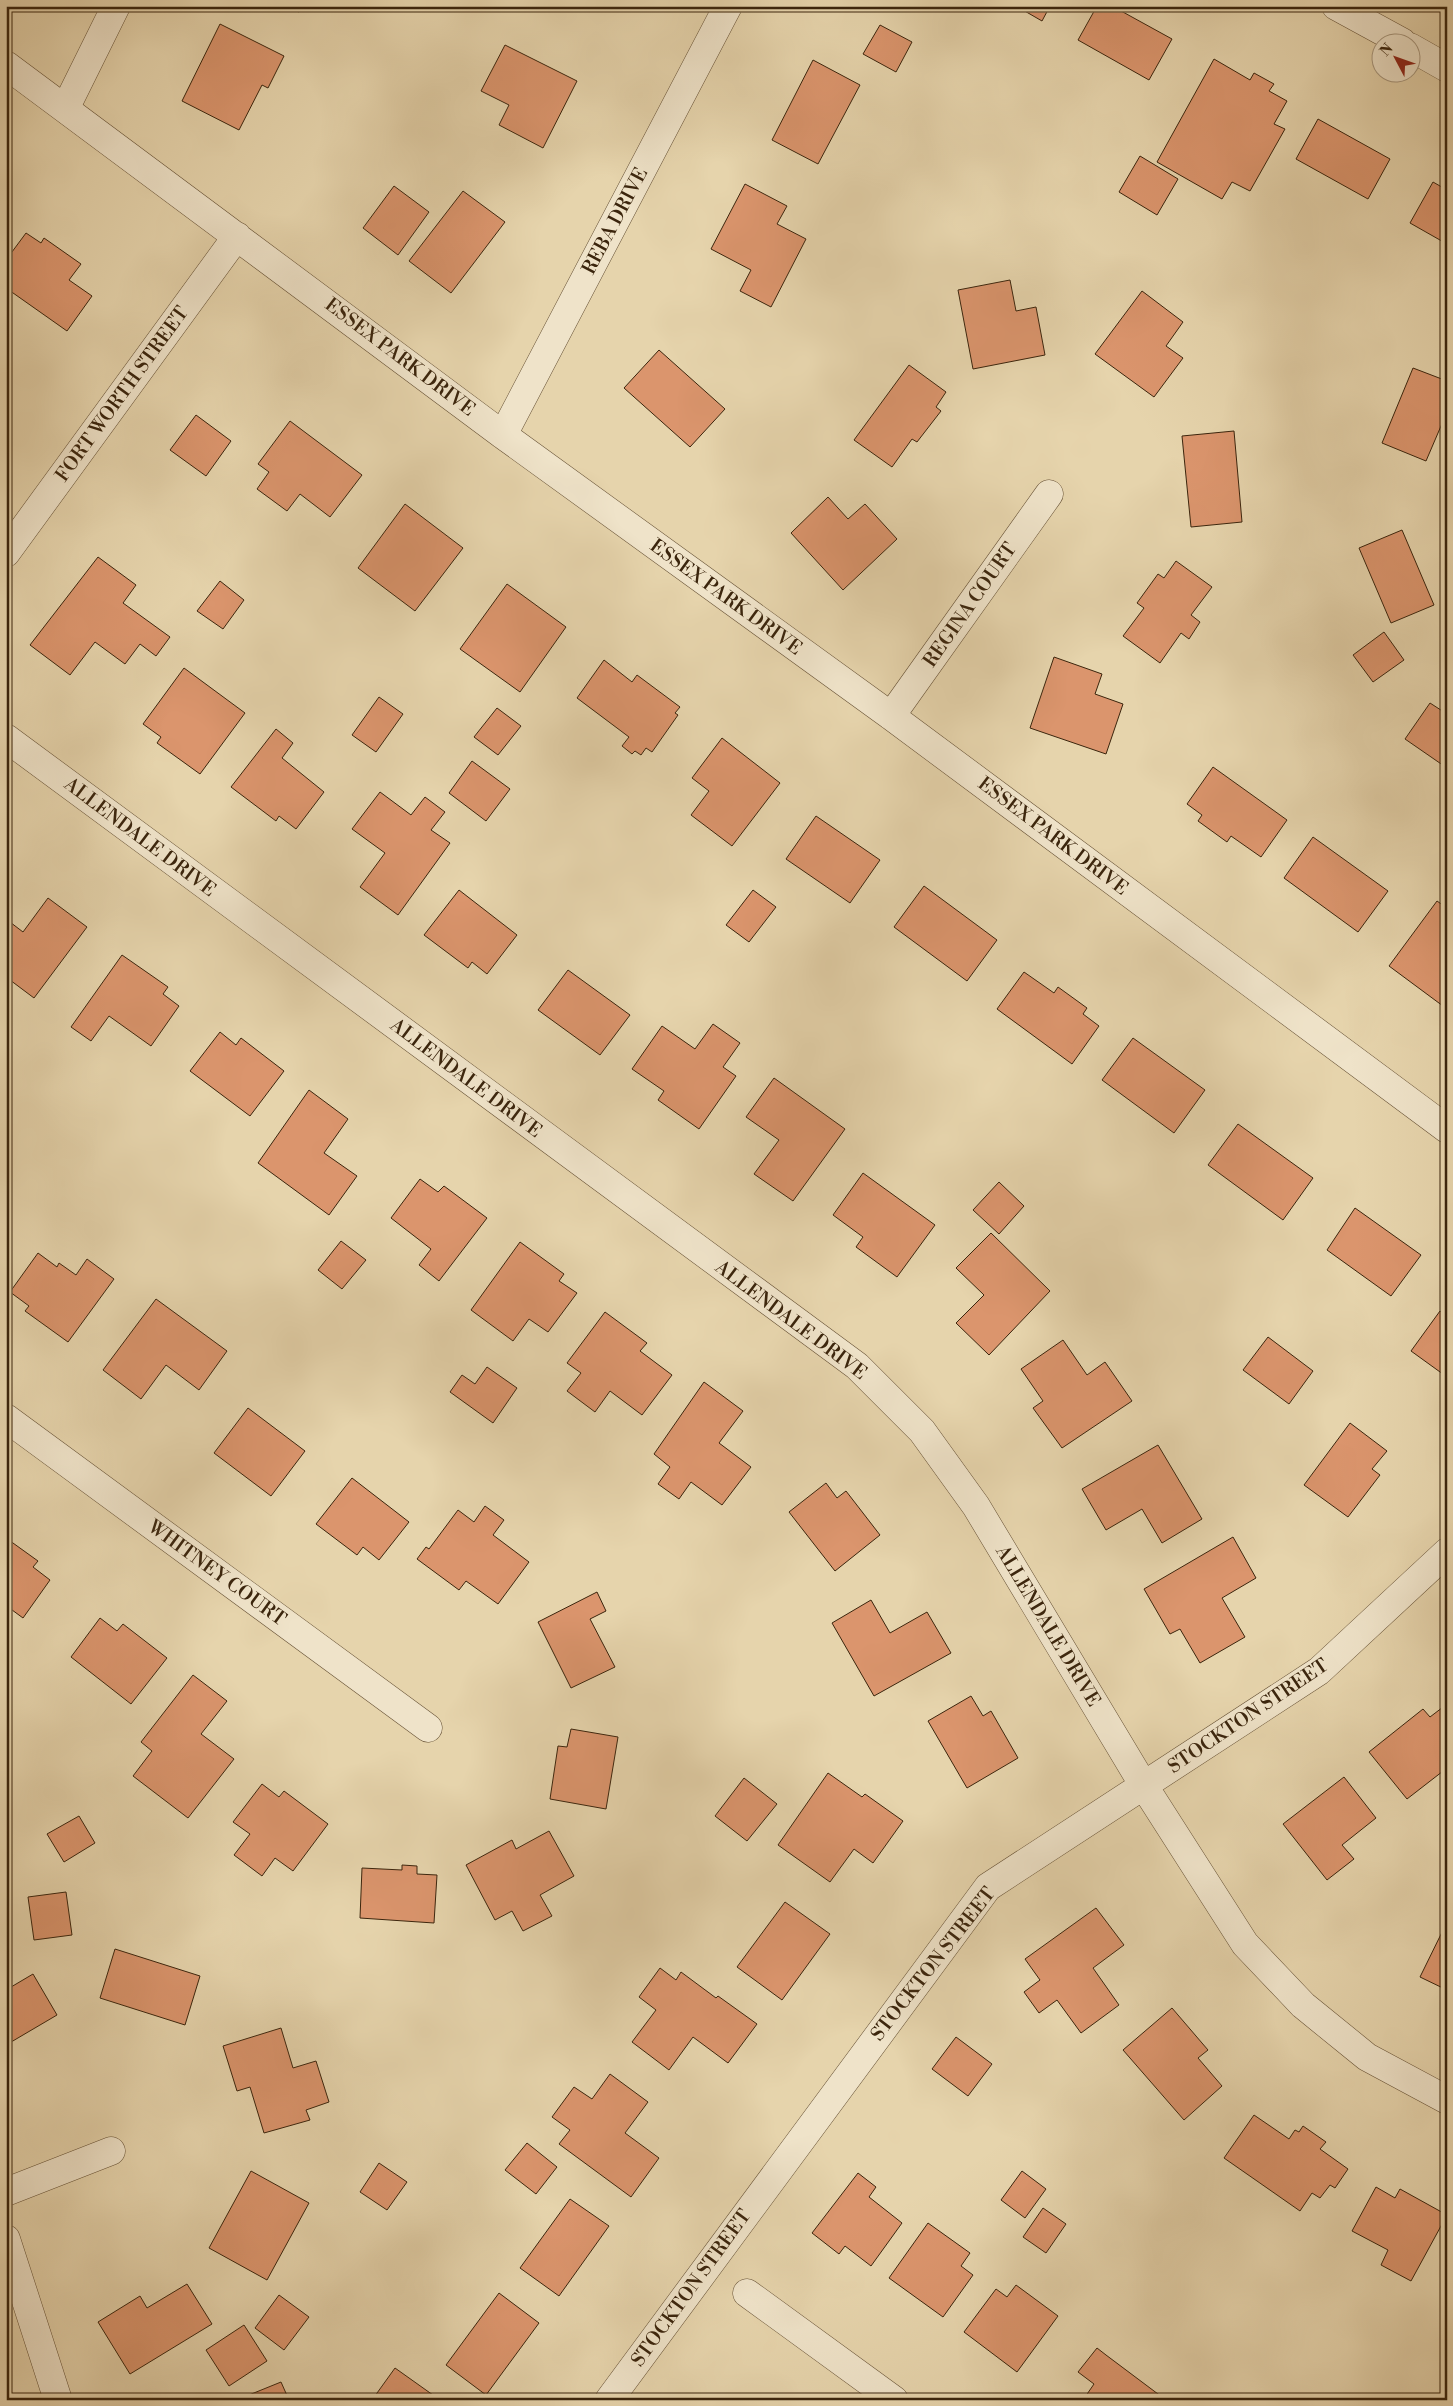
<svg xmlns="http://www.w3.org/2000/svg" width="1453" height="2406" font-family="'Libre Bodoni',serif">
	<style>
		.building { fill: #db956d; stroke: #3b250d }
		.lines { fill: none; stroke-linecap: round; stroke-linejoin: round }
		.minor-casing { stroke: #665135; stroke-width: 29 }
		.minor { stroke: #efe3c9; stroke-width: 28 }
		.labels { text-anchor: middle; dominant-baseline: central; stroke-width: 4; stroke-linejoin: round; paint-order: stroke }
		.street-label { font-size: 19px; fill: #3b250d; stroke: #efe3c9 }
	</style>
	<rect width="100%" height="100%" fill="#e6d4ac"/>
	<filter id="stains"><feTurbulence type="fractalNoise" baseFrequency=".004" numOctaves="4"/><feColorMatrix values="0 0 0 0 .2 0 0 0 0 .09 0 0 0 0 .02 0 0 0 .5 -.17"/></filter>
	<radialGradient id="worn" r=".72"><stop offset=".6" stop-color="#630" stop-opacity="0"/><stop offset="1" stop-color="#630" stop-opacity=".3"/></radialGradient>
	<path class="building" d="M 287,6 L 302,6 L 299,12 Z
		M 1016,6 L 1050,6 L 1042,21 Z
		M 1097,6 L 1112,6 L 1172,39 L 1149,80 L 1078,40 Z
		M 220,24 L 284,56 L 268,88 L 262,85 L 239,130 L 182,101 Z
		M 880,25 L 912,42 L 896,72 L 863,54 Z
		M 505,45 L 577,81 L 543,148 L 499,125 L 509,105 L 481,91 Z
		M 1214,59 L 1250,80 L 1254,73 L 1274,84 L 1269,91 L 1287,101 L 1274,124 L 1285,129 L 1250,191 L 1232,182 L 1222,199 L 1157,162 Z
		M 813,60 L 860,85 L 818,164 L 772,140 Z
		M 1318,119 L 1390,159 L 1368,199 L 1296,159 Z
		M 1140,156 L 1178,179 L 1157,215 L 1119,192 Z
		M 1433,182 L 1447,190 L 1447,244 L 1410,223 Z
		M 745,184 L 787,206 L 777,224 L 806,239 L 771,307 L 740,291 L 751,270 L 711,249 Z
		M 394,186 L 429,212 L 398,255 L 363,228 Z
		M 463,191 L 505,222 L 451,293 L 409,261 Z
		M 26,233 L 41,243 L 44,238 L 81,264 L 69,280 L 92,296 L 67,331 L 6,288 L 6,260 Z
		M 1010,280 L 1016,311 L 1036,307 L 1045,355 L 973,369 L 958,290 Z
		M 1142,291 L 1183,322 L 1166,346 L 1183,358 L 1154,397 L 1095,354 Z
		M 659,350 L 725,409 L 690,447 L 624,388 Z
		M 909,365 L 946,392 L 936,407 L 941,411 L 917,442 L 912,439 L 892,467 L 854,440 Z
		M 1413,368 L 1447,381 L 1447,412 L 1426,461 L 1382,443 Z
		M 196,415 L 231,441 L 206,476 L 170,450 Z
		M 290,421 L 362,475 L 330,517 L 300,494 L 287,511 L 257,489 L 269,472 L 258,464 Z
		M 1234,431 L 1242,522 L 1191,527 L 1182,436 Z
		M 828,497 L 848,519 L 865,504 L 897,539 L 843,590 L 791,533 Z
		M 405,504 L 463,548 L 415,611 L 358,568 Z
		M 1402,530 L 1434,605 L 1391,623 L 1359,548 Z
		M 98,557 L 136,585 L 123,603 L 170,637 L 156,656 L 140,644 L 125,664 L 95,642 L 70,675 L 30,645 Z
		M 1176,561 L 1212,587 L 1191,615 L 1200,622 L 1189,639 L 1181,633 L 1160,663 L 1123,636 L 1144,608 L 1137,603 L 1158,574 L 1164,578 Z
		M 220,581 L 244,600 L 223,629 L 197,611 Z
		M 507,584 L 566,627 L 520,692 L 460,649 Z
		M 1384,632 L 1404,660 L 1373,682 L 1353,655 Z
		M 1054,657 L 1102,674 L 1095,694 L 1123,704 L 1106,754 L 1030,728 Z
		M 604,660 L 632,682 L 637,675 L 680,707 L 675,713 L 678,715 L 652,752 L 646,748 L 641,755 L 635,751 L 632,754 L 622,746 L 629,737 L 577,698 Z
		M 184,668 L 245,713 L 200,774 L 157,743 L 161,737 L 143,724 Z
		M 379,697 L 403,714 L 376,752 L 352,735 Z
		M 1430,703 L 1447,714 L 1447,768 L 1405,739 Z
		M 497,708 L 521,726 L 498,755 L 474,737 Z
		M 276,729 L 293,743 L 282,758 L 324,792 L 296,829 L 279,816 L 276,821 L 231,787 Z
		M 722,738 L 780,783 L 732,846 L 691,815 L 709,791 L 692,778 Z
		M 472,761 L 510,789 L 486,821 L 449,793 Z
		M 1213,767 L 1287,820 L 1261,857 L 1231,836 L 1227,842 L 1198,821 L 1202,815 L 1187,804 Z
		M 380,792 L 411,815 L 425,797 L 445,812 L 431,830 L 450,843 L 398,915 L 360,887 L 385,853 L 352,829 Z
		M 816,816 L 880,860 L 850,903 L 786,859 Z
		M 1313,837 L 1388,891 L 1358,932 L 1284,878 Z
		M 924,886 L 997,940 L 967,981 L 894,927 Z
		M 459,890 L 517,935 L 487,974 L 472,962 L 468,968 L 424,935 Z
		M 753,890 L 776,907 L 749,942 L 726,925 Z
		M 48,898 L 87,927 L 34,998 L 6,977 L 6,919 L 23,932 Z
		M 1437,901 L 1447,908 L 1447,1009 L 1389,966 Z
		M 122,955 L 168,987 L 163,994 L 179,1006 L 151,1046 L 109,1016 L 91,1041 L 71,1027 Z
		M 568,970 L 630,1015 L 600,1055 L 538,1010 Z
		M 1024,972 L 1054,993 L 1058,987 L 1087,1008 L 1083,1014 L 1099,1026 L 1072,1064 L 997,1009 Z
		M 713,1024 L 740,1043 L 723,1067 L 736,1076 L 699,1129 L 658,1100 L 664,1091 L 632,1069 L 662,1026 L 695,1049 Z
		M 220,1032 L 236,1045 L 241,1038 L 284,1071 L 250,1116 L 190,1071 Z
		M 1133,1038 L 1205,1090 L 1174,1133 L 1102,1080 Z
		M 774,1078 L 845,1129 L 793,1201 L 754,1174 L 779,1140 L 746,1117 Z
		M 309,1090 L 348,1119 L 324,1153 L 357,1176 L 329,1215 L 258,1163 Z
		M 1238,1124 L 1313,1178 L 1283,1220 L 1208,1165 Z
		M 863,1173 L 935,1225 L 897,1277 L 856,1247 L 863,1237 L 833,1215 Z
		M 420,1179 L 438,1192 L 444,1186 L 487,1218 L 439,1281 L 419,1265 L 431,1249 L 391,1218 Z
		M 999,1182 L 1024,1206 L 999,1234 L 973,1210 Z
		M 1355,1208 L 1421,1255 L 1391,1296 L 1327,1250 Z
		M 991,1233 L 1050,1291 L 989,1355 L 956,1323 L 984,1295 L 956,1268 Z
		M 341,1241 L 366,1260 L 342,1289 L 318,1270 Z
		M 520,1242 L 564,1274 L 559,1281 L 577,1293 L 548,1332 L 529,1319 L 513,1341 L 471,1310 Z
		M 38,1253 L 57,1267 L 59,1263 L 76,1275 L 87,1259 L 114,1279 L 68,1342 L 25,1311 L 29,1306 L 10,1292 Z
		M 156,1299 L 227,1351 L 199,1390 L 166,1365 L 141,1399 L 103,1370 Z
		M 1440,1311 L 1447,1317 L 1447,1377 L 1411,1351 Z
		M 605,1312 L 647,1343 L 640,1351 L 672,1375 L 642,1415 L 610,1391 L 595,1412 L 567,1391 L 581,1373 L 567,1363 Z
		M 1268,1337 L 1313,1371 L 1289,1404 L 1243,1370 Z
		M 1063,1340 L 1087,1375 L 1105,1362 L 1132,1401 L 1062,1448 L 1033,1408 L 1043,1401 L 1021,1369 Z
		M 487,1367 L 517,1388 L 493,1423 L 450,1392 L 462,1375 L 475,1384 Z
		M 704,1382 L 743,1411 L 719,1443 L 751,1467 L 722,1505 L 691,1482 L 679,1499 L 658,1484 L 670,1467 L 654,1454 Z
		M 248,1408 L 305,1451 L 271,1496 L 214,1453 Z
		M 1350,1423 L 1387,1451 L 1372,1469 L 1380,1475 L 1348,1517 L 1304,1485 Z
		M 1158,1445 L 1202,1519 L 1162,1543 L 1142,1509 L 1106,1530 L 1082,1489 Z
		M 352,1478 L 409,1522 L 379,1560 L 363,1547 L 357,1555 L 316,1524 Z
		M 826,1483 L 837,1498 L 846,1491 L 880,1535 L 835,1571 L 789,1512 Z
		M 485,1506 L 504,1520 L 493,1535 L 529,1562 L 498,1604 L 466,1581 L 459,1590 L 417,1559 L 426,1547 L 429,1549 L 458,1510 L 474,1522 Z
		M 1233,1537 L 1256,1578 L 1222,1598 L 1245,1637 L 1200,1663 L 1180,1629 L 1170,1634 L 1144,1589 Z
		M 6,1538 L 38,1561 L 33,1567 L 50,1580 L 23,1618 L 8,1607 L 6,1609 Z
		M 597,1592 L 606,1611 L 590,1619 L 615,1667 L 571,1688 L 538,1622 Z
		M 871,1600 L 890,1633 L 927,1612 L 951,1653 L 874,1696 L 832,1623 Z
		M 100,1618 L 117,1631 L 123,1624 L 167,1658 L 131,1704 L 71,1657 Z
		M 193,1675 L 227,1701 L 201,1734 L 234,1759 L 188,1818 L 133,1776 L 152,1751 L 141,1742 Z
		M 971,1696 L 983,1716 L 991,1711 L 1018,1758 L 967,1788 L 928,1721 Z
		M 1447,1704 L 1447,1768 L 1407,1799 L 1369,1752 L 1423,1709 L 1430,1717 Z
		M 571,1729 L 618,1737 L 606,1809 L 550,1799 L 558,1746 L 567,1747 Z
		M 828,1773 L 862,1797 L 865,1794 L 903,1821 L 873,1863 L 854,1849 L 830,1882 L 778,1845 Z
		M 1344,1777 L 1376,1818 L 1342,1845 L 1354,1859 L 1327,1880 L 1283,1824 Z
		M 744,1778 L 777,1804 L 747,1841 L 715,1816 Z
		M 262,1784 L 279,1797 L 284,1791 L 328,1824 L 293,1871 L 275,1858 L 262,1876 L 234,1855 L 250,1834 L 233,1822 Z
		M 79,1816 L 95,1843 L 64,1862 L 47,1834 Z
		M 549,1831 L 574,1876 L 540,1895 L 552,1916 L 523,1931 L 512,1911 L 495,1920 L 466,1865 L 512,1840 L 516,1849 Z
		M 402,1865 L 417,1866 L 417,1874 L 437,1875 L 434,1923 L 360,1918 L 362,1868 L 402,1870 Z
		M 66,1892 L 72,1935 L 34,1940 L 28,1897 Z
		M 785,1902 L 830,1934 L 782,2000 L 737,1967 Z
		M 1096,1908 L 1124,1945 L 1093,1968 L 1119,2005 L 1081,2033 L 1057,2000 L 1039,2013 L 1024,1992 L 1040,1980 L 1025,1959 Z
		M 1447,1922 L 1447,1990 L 1420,1977 Z
		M 115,1949 L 200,1976 L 185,2025 L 100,1998 Z
		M 660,1968 L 676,1980 L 681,1972 L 716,1998 L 718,1996 L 757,2024 L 728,2063 L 693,2037 L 669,2070 L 632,2042 L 656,2010 L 639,1997 Z
		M 33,1974 L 57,2015 L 6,2045 L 6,1990 Z
		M 1172,2008 L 1208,2050 L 1198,2058 L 1222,2086 L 1184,2120 L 1123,2050 Z
		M 281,2028 L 293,2068 L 316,2061 L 329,2102 L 306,2110 L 310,2120 L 264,2133 L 250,2087 L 237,2091 L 223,2046 Z
		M 956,2037 L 992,2064 L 968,2096 L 932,2069 Z
		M 610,2074 L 648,2102 L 625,2133 L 659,2158 L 631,2197 L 559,2144 L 570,2130 L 552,2117 L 574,2087 L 592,2099 Z
		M 1254,2115 L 1289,2139 L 1295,2130 L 1299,2132 L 1303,2126 L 1326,2142 L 1320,2149 L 1348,2169 L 1335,2188 L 1330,2185 L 1320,2198 L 1312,2193 L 1300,2211 L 1224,2158 Z
		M 527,2143 L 557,2167 L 536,2194 L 505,2170 Z
		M 379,2163 L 407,2182 L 387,2210 L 360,2192 Z
		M 251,2171 L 309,2203 L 267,2280 L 209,2248 Z
		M 1022,2171 L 1046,2189 L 1025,2218 L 1001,2200 Z
		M 858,2173 L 876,2187 L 869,2197 L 902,2223 L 871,2266 L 845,2246 L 839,2254 L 812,2233 Z
		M 1376,2187 L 1395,2198 L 1400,2189 L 1447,2215 L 1411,2281 L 1381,2265 L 1388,2250 L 1352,2231 Z
		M 570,2199 L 609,2226 L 559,2296 L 520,2268 Z
		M 1043,2208 L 1066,2224 L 1046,2253 L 1023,2237 Z
		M 928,2223 L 970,2253 L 961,2266 L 973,2275 L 943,2317 L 889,2278 Z
		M 187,2284 L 212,2324 L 130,2374 L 98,2322 L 140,2296 L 147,2308 Z
		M 1016,2285 L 1058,2316 L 1017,2372 L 964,2332 L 996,2289 L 1007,2297 Z
		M 499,2293 L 539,2323 L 486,2395 L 446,2365 Z
		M 279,2295 L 309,2317 L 284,2350 L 255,2328 Z
		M 244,2325 L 267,2361 L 229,2386 L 206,2350 Z
		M 1097,2348 L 1106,2355 L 1166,2400 L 1083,2400 L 1094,2384 L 1078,2372 Z
		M 395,2368 L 440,2400 L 372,2400 Z
		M 281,2382 L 289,2400 L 245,2400 L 244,2397 Z"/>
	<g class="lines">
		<g class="minor-casing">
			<path id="minor" d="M 1336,6 L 1402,42
				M 1410,47 L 1447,68
				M 6,65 L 503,435 L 891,716 L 1447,1129
				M 66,107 L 116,6
				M 503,435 L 728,6
				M 6,553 L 237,236
				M 891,716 L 1049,494
				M 6,738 L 857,1366 L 922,1431 L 976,1506 L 1144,1786 L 1245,1944 L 1303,2005 L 1367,2057 L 1447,2100
				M 6,1418 L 428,1728
				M 6,2192 L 111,2151
				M 6,2239 L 58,2400
				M 747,2293 L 894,2400
				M 609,2400 L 988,1887 L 1319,1671 L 1447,1552"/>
		</g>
		<use href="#minor" class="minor"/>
	</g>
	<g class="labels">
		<g class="street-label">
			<text transform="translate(615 221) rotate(-62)">REBA DRIVE</text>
			<text transform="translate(400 357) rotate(37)">ESSEX PARK DRIVE</text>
			<text transform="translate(122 394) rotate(-54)">FORT WORTH STREET</text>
			<text transform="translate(726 597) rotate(36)">ESSEX PARK DRIVE</text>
			<text transform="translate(970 605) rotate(-55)">REGINA COURT</text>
			<text transform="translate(1053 836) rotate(37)">ESSEX PARK DRIVE</text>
			<text transform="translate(140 837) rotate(37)">ALLENDALE DRIVE</text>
			<text transform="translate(466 1078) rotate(37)">ALLENDALE DRIVE</text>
			<text transform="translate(791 1320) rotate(37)">ALLENDALE DRIVE</text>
			<text transform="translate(217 1573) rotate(36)">WHITNEY COURT</text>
			<text transform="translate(1048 1626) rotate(59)">ALLENDALE DRIVE</text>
			<text transform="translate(1248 1716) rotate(-34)">STOCKTON STREET</text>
			<text transform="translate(933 1964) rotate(-52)">STOCKTON STREET</text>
			<text transform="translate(691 2288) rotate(-54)">STOCKTON STREET</text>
		</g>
	</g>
	<rect width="1453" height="2406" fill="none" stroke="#e6d4ac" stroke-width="25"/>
	<rect x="8" y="8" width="1438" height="2391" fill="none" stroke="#3b250d" stroke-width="2.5"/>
	<rect x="12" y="12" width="1428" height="2381" fill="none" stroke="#3b250d"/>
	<g transform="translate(1396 58) rotate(311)"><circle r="24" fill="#efe3c9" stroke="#a7977e"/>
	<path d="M0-4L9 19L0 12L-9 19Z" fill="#8f2418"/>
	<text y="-8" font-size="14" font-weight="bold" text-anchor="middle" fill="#3b250d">N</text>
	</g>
	<rect width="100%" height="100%" filter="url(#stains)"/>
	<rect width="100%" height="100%" fill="url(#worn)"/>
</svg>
